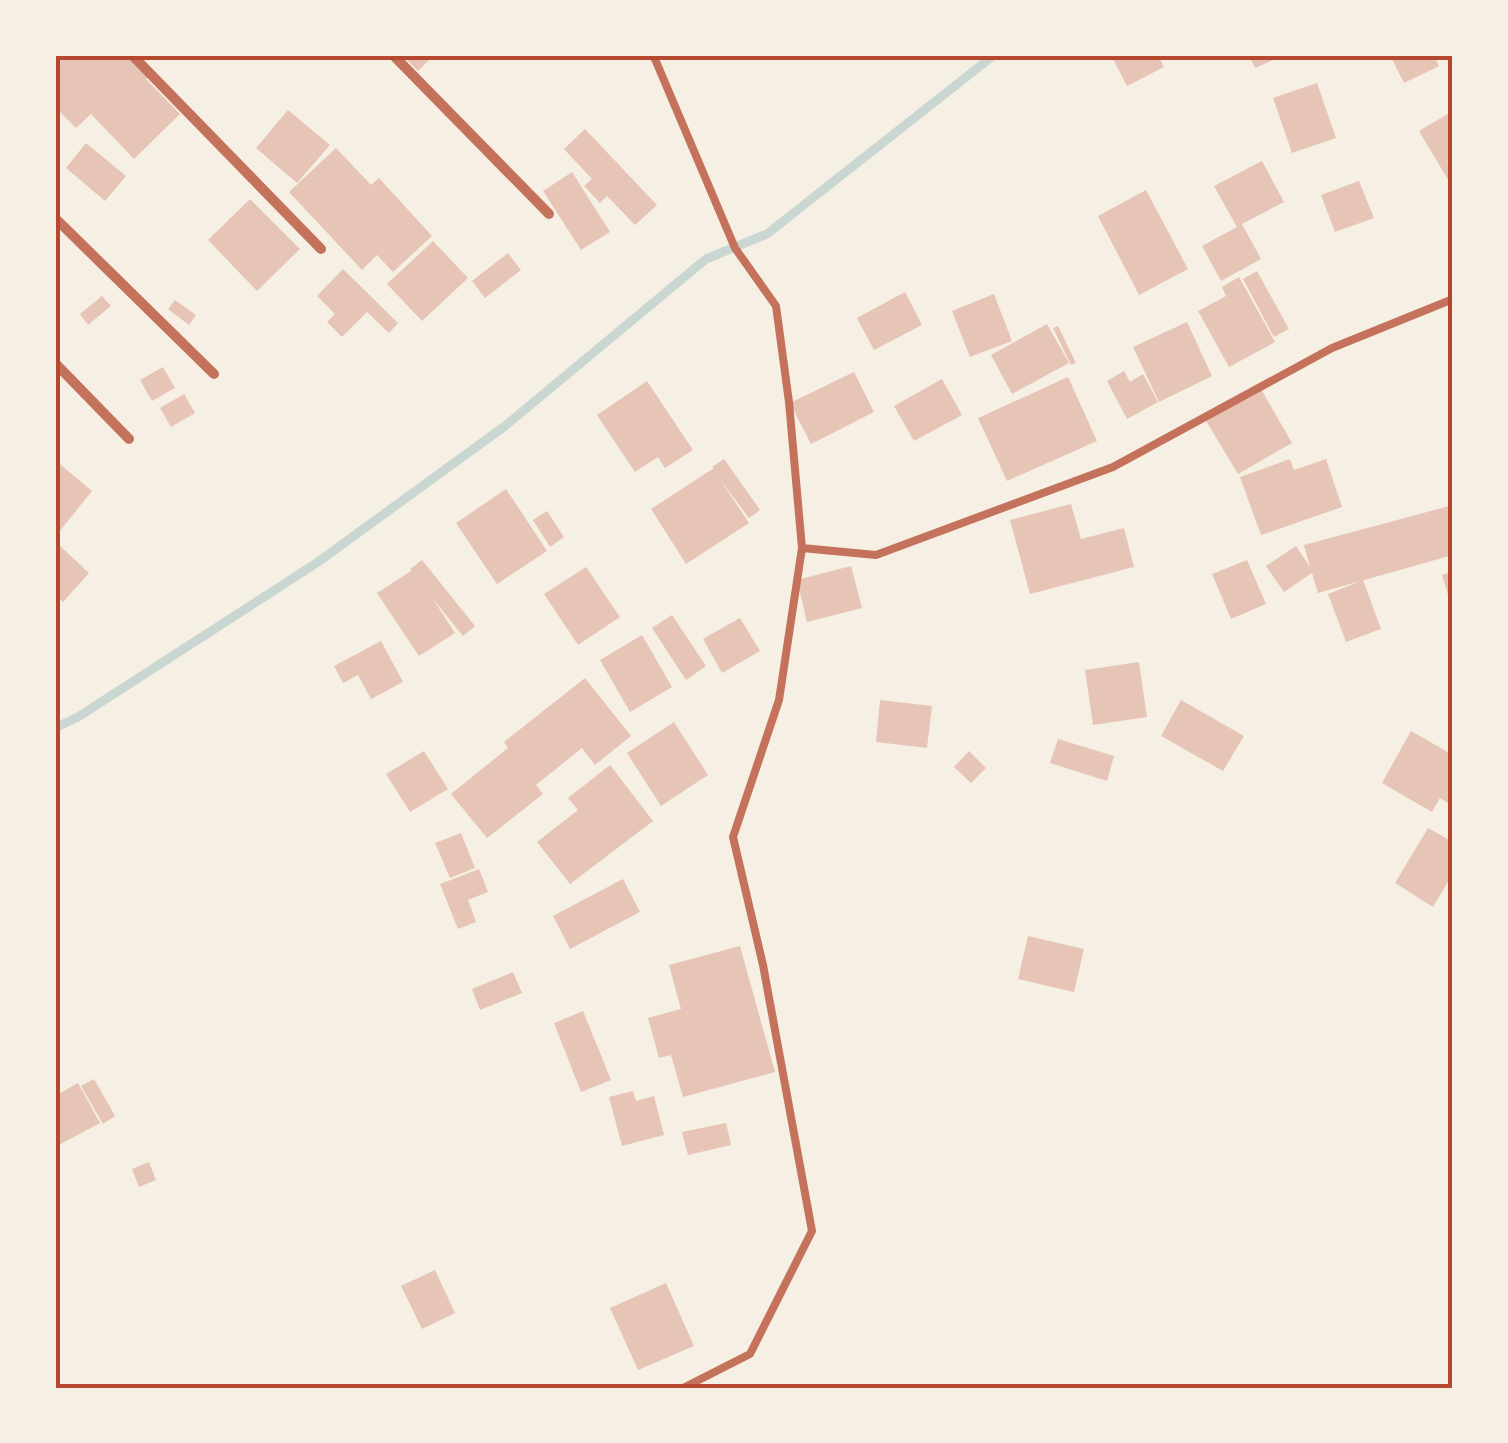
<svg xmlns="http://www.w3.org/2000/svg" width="1508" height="1443" font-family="'Open Sans',sans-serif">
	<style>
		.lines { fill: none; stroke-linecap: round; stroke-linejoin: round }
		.stream { stroke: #c9d6d2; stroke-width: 9 }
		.building { fill: #e6c5b7 }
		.service { stroke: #c5725c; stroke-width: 8 }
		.minor { stroke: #c5725c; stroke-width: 10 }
		.neatline { fill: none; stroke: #b5482f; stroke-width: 4 }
	</style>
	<rect width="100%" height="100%" fill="#f6efe4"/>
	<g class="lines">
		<path class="stream" d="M 55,728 L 78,717 L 318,562 L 505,426 L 706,259 L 767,234 L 994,55"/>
	</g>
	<path class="building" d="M 59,55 L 131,55 L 151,75 L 146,79 L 180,114 L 134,159 L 91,114 L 76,128 L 55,107 L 55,59 Z
		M 402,55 L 434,55 L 418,71 Z
		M 1111,55 L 1158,55 L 1164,67 L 1127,86 Z
		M 1249,55 L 1284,55 L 1255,68 Z
		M 1390,55 L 1434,55 L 1439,66 L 1404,83 Z
		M 1317,83 L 1336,138 L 1292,153 L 1273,98 Z
		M 288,110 L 330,145 L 297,183 L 256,148 Z
		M 1453,111 L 1453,188 L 1419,131 Z
		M 585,129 L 657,205 L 635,225 L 607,196 L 600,203 L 584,186 L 592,179 L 564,149 Z
		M 86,143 L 126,176 L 105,201 L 66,168 Z
		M 336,148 L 371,185 L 379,178 L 432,236 L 393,272 L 377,255 L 362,270 L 289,192 Z
		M 1262,161 L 1284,202 L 1242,224 L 1261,259 L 1221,281 L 1202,246 L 1237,227 L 1214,186 Z
		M 572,172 L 610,232 L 581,250 L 543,191 Z
		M 1359,181 L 1374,218 L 1335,232 L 1321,195 Z
		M 1146,190 L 1188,269 L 1139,295 L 1098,216 Z
		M 250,199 L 300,249 L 257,291 L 208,240 Z
		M 433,241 L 468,278 L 422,321 L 387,284 Z
		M 508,253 L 521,270 L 485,298 L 472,281 Z
		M 343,269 L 398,323 L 389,333 L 367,312 L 342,337 L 327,322 L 335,314 L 317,296 Z
		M 1257,271 L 1289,329 L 1274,337 L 1243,279 Z
		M 1239,277 L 1275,342 L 1229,367 L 1198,311 L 1226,296 L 1222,287 Z
		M 905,292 L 922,325 L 874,350 L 857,318 Z
		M 994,294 L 1012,341 L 970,357 L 952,311 Z
		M 102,296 L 111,306 L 88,325 L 80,314 Z
		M 175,300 L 196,315 L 189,325 L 168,309 Z
		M 1187,322 L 1212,376 L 1159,402 L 1133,347 Z
		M 1047,324 L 1069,363 L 1012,394 L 991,355 Z
		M 1058,326 L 1076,363 L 1071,365 L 1053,328 Z
		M 163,367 L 175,388 L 152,401 L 140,380 Z
		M 1124,371 L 1130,382 L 1143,374 L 1158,402 L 1127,419 L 1107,381 Z
		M 854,372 L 874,412 L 811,444 L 790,403 Z
		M 1068,377 L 1097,441 L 1007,481 L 978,418 Z
		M 942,379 L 962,415 L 914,441 L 894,406 Z
		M 647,381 L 693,450 L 665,468 L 658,457 L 635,472 L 597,415 Z
		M 1261,389 L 1292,443 L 1238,474 L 1206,421 Z
		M 184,394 L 195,413 L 171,427 L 160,408 Z
		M 724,459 L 760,510 L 749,518 L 719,478 L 749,523 L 686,564 L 651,509 L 714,468 L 712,467 Z
		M 1290,459 L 1294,470 L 1326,459 L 1342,507 L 1261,535 L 1240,477 Z
		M 55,460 L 92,491 L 55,537 Z
		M 506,489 L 547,551 L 497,584 L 456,523 Z
		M 1071,504 L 1081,539 L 1124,528 L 1134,567 L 1030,594 L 1010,520 Z
		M 1453,505 L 1453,555 L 1318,593 L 1312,573 L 1284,592 L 1266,566 L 1296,546 L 1310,567 L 1304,545 Z
		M 547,511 L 564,537 L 550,547 L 533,520 Z
		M 55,541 L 89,573 L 63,602 L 55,594 Z
		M 422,560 L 475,626 L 463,636 L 433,599 L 455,633 L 419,656 L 377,593 L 411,571 L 410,569 Z
		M 1247,560 L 1266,604 L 1231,619 L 1212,574 Z
		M 851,566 L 862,608 L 807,622 L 797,580 Z
		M 586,567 L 620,617 L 578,645 L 544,594 Z
		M 1453,572 L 1453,608 L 1452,608 L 1442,575 Z
		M 1363,580 L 1381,629 L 1346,642 L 1328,594 Z
		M 672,615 L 706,666 L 686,680 L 652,628 Z
		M 740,618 L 760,651 L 722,673 L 703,639 Z
		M 642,635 L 672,687 L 630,712 L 600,660 Z
		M 381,641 L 403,682 L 371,699 L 358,675 L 343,683 L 334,666 Z
		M 1139,662 L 1147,717 L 1093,725 L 1085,670 Z
		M 585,678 L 631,736 L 595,765 L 582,748 L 536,785 L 543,794 L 487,838 L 451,794 L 508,748 L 504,742 Z
		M 880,700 L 932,706 L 927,748 L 876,742 Z
		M 1181,700 L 1244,736 L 1223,771 L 1161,736 Z
		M 674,722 L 708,775 L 661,806 L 627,753 Z
		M 1411,731 L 1453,755 L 1453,806 L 1440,798 L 1432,812 L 1382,783 Z
		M 1058,739 L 1114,756 L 1107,781 L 1050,763 Z
		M 424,751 L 448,789 L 410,812 L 386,774 Z
		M 969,751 L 986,768 L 971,783 L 954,767 Z
		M 610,765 L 653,821 L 570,884 L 537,842 L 578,810 L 568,798 Z
		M 1428,828 L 1453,842 L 1453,873 L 1433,907 L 1395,883 Z
		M 461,833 L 475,868 L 450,878 L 435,843 Z
		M 479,869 L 488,892 L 468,900 L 476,922 L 458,929 L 440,884 Z
		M 623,879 L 640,912 L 570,949 L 553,916 Z
		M 1028,936 L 1084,949 L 1074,992 L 1018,979 Z
		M 740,946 L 775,1072 L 683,1097 L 671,1055 L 659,1058 L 648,1018 L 681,1009 L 669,965 Z
		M 513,972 L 522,993 L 480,1010 L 472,989 Z
		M 583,1011 L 611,1080 L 581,1092 L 554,1023 Z
		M 94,1079 L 115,1116 L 103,1124 L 81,1086 Z
		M 78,1083 L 100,1123 L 55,1147 L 55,1096 Z
		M 633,1091 L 636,1101 L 654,1096 L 664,1135 L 622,1146 L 609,1097 Z
		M 726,1123 L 731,1145 L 688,1155 L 682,1132 Z
		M 149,1162 L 156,1180 L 139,1187 L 132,1169 Z
		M 435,1270 L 455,1313 L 422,1329 L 401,1286 Z
		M 666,1283 L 694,1346 L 638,1370 L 610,1308 Z"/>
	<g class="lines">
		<path class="service" d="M 651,55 L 655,59 L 735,248 L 776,306 L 789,402 L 802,548 L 876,555 L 1113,467 L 1332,348 L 1453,299
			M 683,1388 L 750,1354 L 812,1231 L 763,965 L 733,837 L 779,700 L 802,548"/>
		<path class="minor" d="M 132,55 L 321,249
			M 393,55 L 549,214
			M 55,218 L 214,374
			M 55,363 L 129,439"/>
	</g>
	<rect width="1508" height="1443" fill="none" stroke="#f6efe4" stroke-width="115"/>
	<rect x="58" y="58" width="1392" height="1328" class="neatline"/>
</svg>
